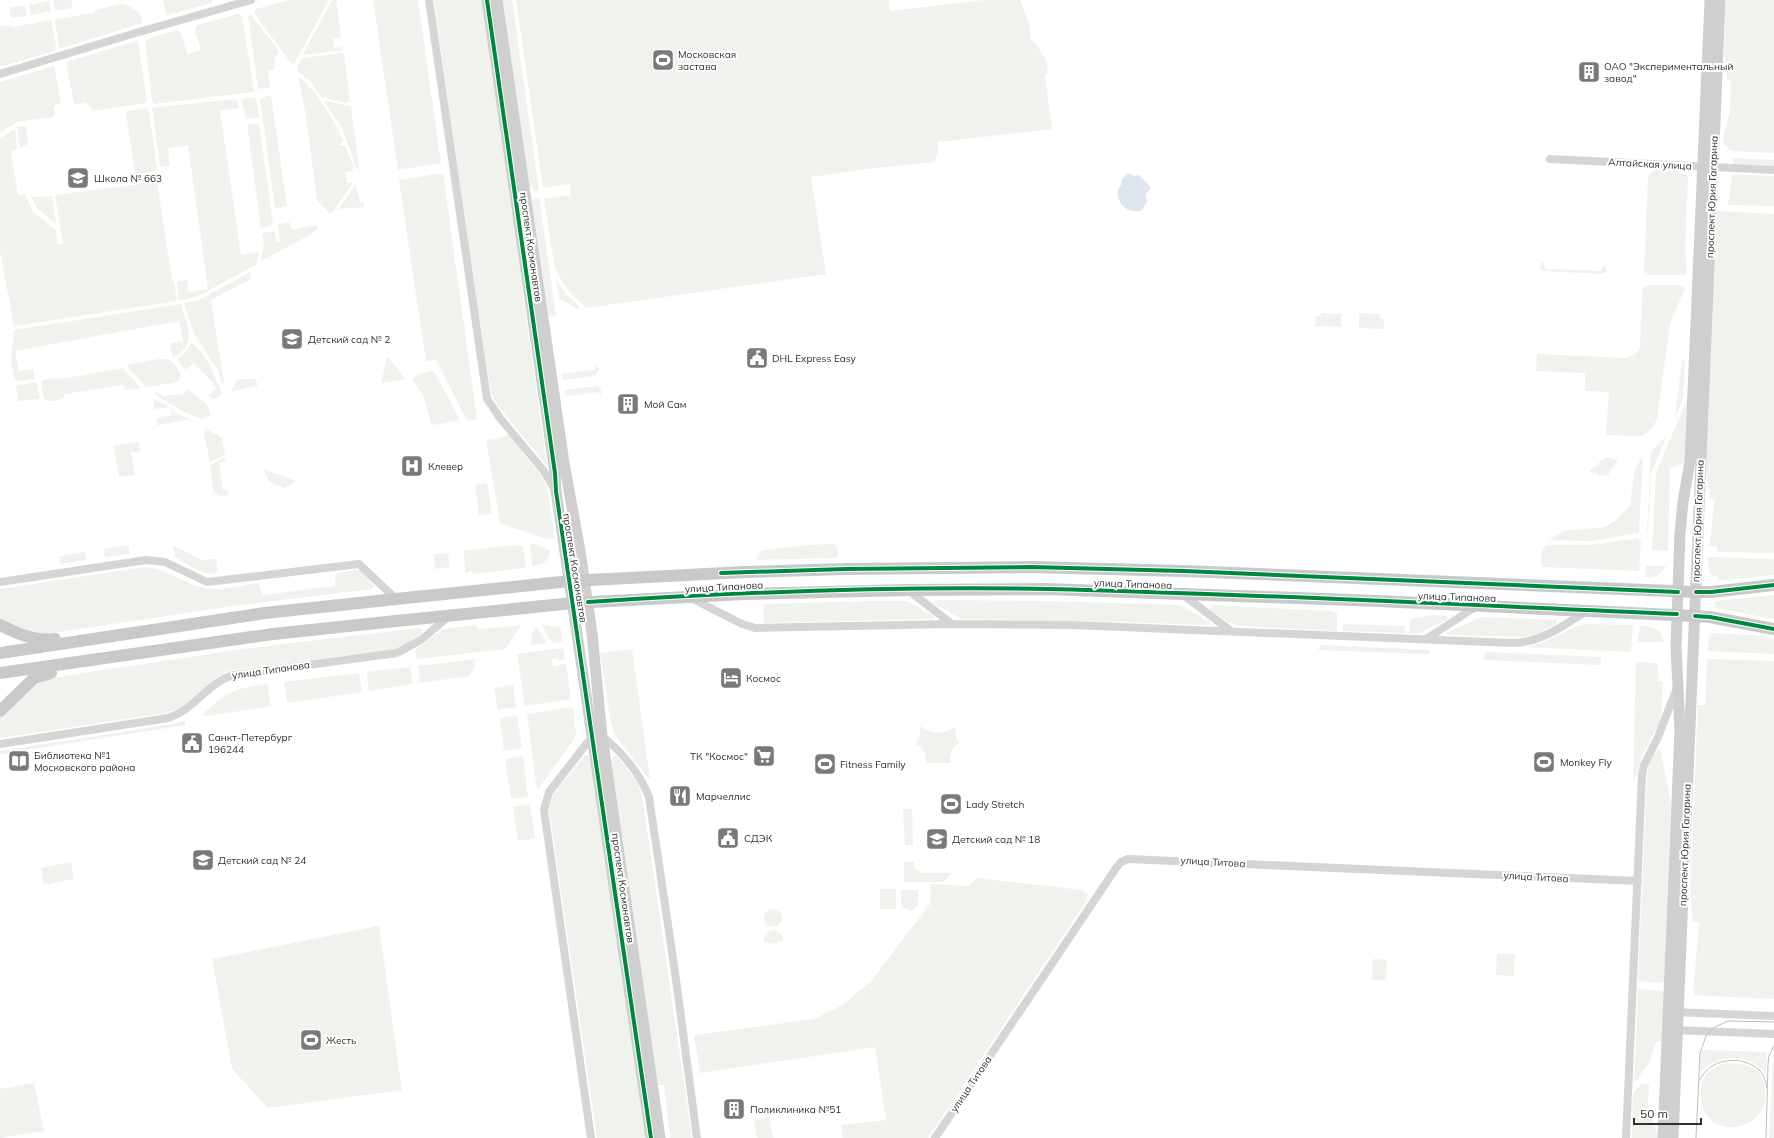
<svg xmlns="http://www.w3.org/2000/svg" width="1774" height="1138" font-family="Mulish,sans-serif">
	<style>
		.green { fill: #f0f3ed }
		.water { fill: #dee7f0 }
		.lines { fill: none; stroke-linecap: round; stroke-linejoin: round }
		.street { stroke: #d5d5d5; stroke-width: 8 }
		.secondary { stroke: #cfcfcf; stroke-width: 11 }
		.primary { stroke: #c9c9c9; stroke-width: 12 }
		.tram { stroke: #bdbdbd; stroke-width: 1 }
		.cycleway-casing { stroke: #fff; stroke-width: 6 }
		.cycleway { stroke: #00873e; stroke-width: 4 }
		.labels { text-anchor: middle; dominant-baseline: central; stroke-width: 4; stroke-linejoin: round; paint-order: stroke }
		.poi-label { font-size: 10px; fill: #313131; stroke: #fff; text-anchor: start }
		.street-label { font-size: 10px; fill: #313131; stroke: #fff }
	</style>
	<rect width="100%" height="100%" fill="#fff"/>
	<path class="green" d="M 53,0 L 71,0 L 73,8 L 55,11 Z
		M 163,0 L 212,0 L 212,3 L 168,15 L 166,14 Z
		M 288,0 L 329,0 L 294,64 L 291,63 L 254,13 L 256,9 Z
		M 332,0 L 336,0 L 341,36 L 340,38 L 333,39 L 334,48 L 341,47 L 343,50 L 304,55 L 303,54 Z
		M 373,0 L 418,0 L 441,163 L 398,170 Z
		M 434,0 L 482,0 L 547,466 L 498,406 L 491,393 L 466,233 Z
		M 502,0 L 512,0 L 539,190 L 535,191 L 529,186 Z
		M 516,0 L 889,0 L 890,11 L 984,0 L 1020,0 L 1030,27 L 1031,40 C 1040,46 1040,54 1046,59 L 1048,73 L 1045,76 L 1052,129 L 938,142 L 938,153 L 934,162 L 883,167 L 811,177 L 826,274 L 586,308 L 568,291 L 555,269 L 544,199 L 571,195 L 570,184 L 543,188 Z
		M 1726,0 L 1774,0 L 1774,153 L 1731,151 L 1723,144 L 1724,134 L 1730,112 L 1731,81 L 1727,80 L 1724,53 Z
		M 49,1 L 51,11 L 31,15 L 29,5 Z
		M 122,4 C 130,5 144,14 142,23 L 62,48 L 59,47 L 55,22 L 56,19 L 94,13 L 95,10 Z
		M 25,5 L 27,16 L 11,18 L 9,8 Z
		M 238,14 L 242,17 L 254,91 L 252,92 L 154,104 L 152,101 L 145,42 L 150,38 L 178,30 L 181,33 L 187,54 L 201,50 L 195,29 L 197,25 Z
		M 251,15 L 279,51 L 275,59 L 274,70 L 268,71 L 270,87 L 258,89 L 248,16 Z
		M 50,20 L 52,22 L 56,47 L 55,51 L 3,66 L 0,65 L 0,26 L 8,25 L 13,27 Z
		M 136,41 L 138,42 L 147,101 L 146,103 L 93,111 L 86,102 L 77,105 L 74,103 L 66,62 Z
		M 342,53 L 344,55 L 350,101 L 346,103 L 321,97 L 310,81 L 297,71 C 296,66 299,61 303,58 Z
		M 54,66 L 61,102 L 54,107 L 55,114 L 53,117 L 17,122 L 0,133 L 0,82 Z
		M 298,76 C 317,90 334,120 344,142 L 338,145 L 345,146 L 354,168 L 352,171 L 346,172 L 347,183 L 353,183 L 331,214 L 317,201 L 306,116 Z
		M 271,95 L 287,206 L 275,208 L 260,99 Z
		M 256,97 L 259,117 L 246,119 L 241,99 Z
		M 237,99 L 239,108 L 220,111 L 241,255 L 259,252 L 256,265 L 196,297 L 179,301 L 177,281 L 187,280 L 189,292 L 208,289 L 188,145 L 168,148 L 170,166 L 160,167 L 152,108 Z
		M 325,101 L 351,106 L 359,169 L 356,167 L 342,128 L 324,102 Z
		M 146,108 L 149,110 L 157,168 L 156,171 L 138,174 L 135,173 L 126,113 L 127,111 Z
		M 259,123 L 273,224 L 270,226 L 261,228 L 247,125 Z
		M 26,126 L 28,144 L 20,148 L 17,127 Z
		M 15,129 L 17,148 L 11,152 L 18,195 L 25,194 L 33,212 L 56,230 L 58,245 L 63,244 L 55,195 L 157,182 L 172,280 L 174,282 L 177,301 L 14,326 L 0,251 L 0,138 Z
		M 1733,158 L 1774,160 L 1774,166 L 1733,164 Z
		M 1659,169 L 1679,170 L 1679,173 L 1686,174 L 1688,176 L 1685,250 L 1687,269 L 1685,275 L 1649,275 L 1644,271 L 1648,178 L 1651,173 Z
		M 443,173 L 477,419 L 467,421 L 436,360 L 426,361 L 399,180 Z
		M 1732,174 L 1774,176 L 1774,206 L 1728,205 Z
		M 356,184 L 360,202 L 364,202 L 364,207 L 340,209 L 339,208 Z
		M 31,196 L 37,197 L 52,196 L 56,224 L 37,208 Z
		M 539,197 L 556,315 L 551,316 L 548,314 L 532,200 Z
		M 1717,211 L 1774,214 L 1774,553 L 1717,552 L 1717,546 L 1709,546 L 1712,527 L 1714,499 L 1710,499 L 1706,473 Z
		M 289,222 L 292,230 L 317,225 L 318,229 L 308,236 L 263,260 L 261,258 L 264,244 L 262,235 L 264,233 L 275,231 L 276,242 L 280,242 L 278,224 Z
		M 1542,262 L 1544,263 L 1545,269 L 1602,271 L 1603,266 L 1605,265 L 1606,272 L 1603,274 L 1543,271 L 1540,269 Z
		M 250,272 L 251,279 L 211,300 L 224,382 L 222,383 L 218,370 L 194,334 L 184,303 L 197,301 Z
		M 556,279 L 566,294 L 581,308 L 576,309 L 559,298 Z
		M 1649,285 L 1680,285 L 1685,288 L 1670,324 L 1657,419 L 1653,427 L 1643,436 L 1606,435 L 1609,392 L 1585,391 L 1585,373 L 1536,371 L 1537,354 L 1625,358 L 1634,355 L 1640,348 L 1642,291 L 1644,287 Z
		M 181,304 C 184,316 194,335 186,347 C 183,351 178,354 174,357 L 172,356 L 170,343 L 183,341 L 179,321 L 15,351 L 19,371 L 33,369 L 35,379 L 19,381 L 14,379 L 11,360 L 14,330 Z
		M 1321,313 L 1342,314 L 1341,327 L 1315,326 L 1316,316 L 1321,316 Z
		M 1359,313 L 1380,314 L 1380,318 L 1383,320 L 1385,329 L 1359,328 Z
		M 191,342 C 207,354 215,376 222,394 L 215,399 L 208,396 L 217,388 L 214,385 L 208,389 L 214,384 L 203,372 L 197,378 L 202,372 L 194,363 L 186,370 L 177,359 L 187,351 Z
		M 387,357 L 389,358 L 406,379 L 381,383 Z
		M 159,359 C 162,359 166,358 169,360 C 175,362 182,374 180,380 L 173,383 L 146,387 L 126,365 Z
		M 1682,360 L 1685,360 L 1683,399 L 1675,419 Z
		M 596,365 L 599,368 L 599,371 L 594,376 L 563,380 L 562,374 L 596,369 Z
		M 123,368 L 141,388 L 126,390 L 123,385 L 64,394 L 64,398 C 59,401 49,403 44,399 L 41,383 L 43,380 L 56,378 L 61,379 Z
		M 430,371 L 434,371 L 460,420 L 433,425 L 431,423 L 424,397 L 412,380 L 417,375 Z
		M 244,379 L 254,379 L 258,384 L 257,386 L 232,391 L 236,381 Z
		M 35,382 L 37,384 L 40,399 L 18,401 L 16,386 Z
		M 597,386 L 601,389 L 601,396 L 599,392 L 566,396 L 565,390 Z
		M 187,389 L 206,403 L 211,415 L 201,419 L 184,412 L 154,394 L 157,392 L 163,396 L 183,394 Z
		M 153,399 L 170,407 L 177,414 L 191,419 L 160,425 L 157,425 L 157,418 L 172,415 L 170,407 L 156,409 L 154,408 Z
		M 1687,400 L 1685,461 L 1682,464 L 1670,468 L 1668,551 L 1652,550 L 1656,472 Z
		M 205,428 L 222,438 L 225,455 L 210,462 L 204,434 Z
		M 509,435 L 538,472 L 547,487 L 555,539 L 544,538 L 502,524 L 500,522 L 486,440 L 496,439 Z
		M 1667,436 L 1651,473 L 1648,531 L 1647,532 L 1651,452 Z
		M 139,442 L 140,451 L 131,452 L 135,475 L 119,477 L 114,446 Z
		M 1643,454 L 1639,533 L 1590,541 L 1549,540 L 1563,531 L 1605,527 L 1616,520 L 1630,506 L 1634,473 Z
		M 1606,457 L 1618,460 L 1608,475 L 1600,476 L 1594,472 L 1592,474 L 1589,471 Z
		M 224,458 L 226,462 L 219,463 L 223,490 L 228,490 L 229,495 L 222,496 L 214,493 L 210,465 Z
		M 264,469 L 296,481 L 285,488 L 269,482 Z
		M 487,483 L 492,513 L 479,515 L 475,485 Z
		M 1639,538 L 1639,541 L 1641,541 L 1639,571 L 1542,567 L 1541,552 L 1546,545 L 1591,545 Z
		M 533,543 L 550,550 C 551,561 541,565 532,566 L 530,544 Z
		M 833,544 L 836,546 L 839,552 L 836,558 L 756,560 L 761,551 L 806,545 Z
		M 128,545 L 130,554 L 105,557 L 104,549 Z
		M 173,545 L 201,560 L 216,559 L 218,572 C 205,579 186,563 175,557 Z
		M 513,545 L 523,546 L 526,568 L 473,574 L 472,571 L 467,572 L 465,574 L 464,551 Z
		M 85,552 L 87,560 L 60,564 L 59,556 Z
		M 448,553 L 450,567 L 435,569 L 434,554 Z
		M 1708,557 L 1774,559 L 1774,575 L 1718,581 L 1719,577 L 1713,576 L 1709,572 Z
		M 1646,566 L 1666,566 C 1661,575 1655,578 1645,577 Z
		M 145,567 C 170,569 186,586 206,588 C 223,591 242,585 259,583 L 262,595 L 335,586 L 335,578 L 337,573 L 356,570 L 363,571 L 374,586 L 372,589 L 226,607 L 47,634 L 32,632 L 0,619 L 0,589 Z
		M 1774,595 L 1774,619 L 1715,608 L 1715,601 Z
		M 936,600 L 1045,601 L 1047,602 L 1047,601 L 1180,605 L 1209,621 L 1210,624 L 1208,625 L 1117,622 L 961,619 L 934,604 L 934,601 Z
		M 871,601 L 907,601 L 934,616 L 935,619 L 764,623 L 763,604 Z
		M 1213,605 L 1331,611 L 1337,613 L 1337,631 L 1239,626 L 1230,623 L 1211,611 L 1210,608 Z
		M 1434,615 L 1447,616 L 1448,619 L 1420,633 L 1409,634 L 1410,619 Z
		M 1481,617 L 1555,620 L 1558,621 L 1555,625 L 1538,633 L 1525,637 L 1447,635 L 1444,634 Z
		M 1343,624 L 1405,626 L 1405,633 L 1342,631 Z
		M 1585,624 L 1633,625 L 1631,652 L 1526,647 C 1547,644 1564,629 1585,624 Z
		M 477,625 L 478,629 L 515,626 L 519,625 L 520,627 L 507,647 L 504,649 L 417,659 L 415,650 L 443,629 Z
		M 542,625 L 559,627 L 561,630 L 563,641 L 552,643 Z
		M 1640,626 C 1651,626 1662,628 1664,642 L 1638,642 Z
		M 537,627 L 547,643 L 531,645 L 532,633 L 535,628 Z
		M 420,628 L 423,630 C 419,640 402,647 392,650 L 231,670 C 206,679 192,705 167,713 L 0,738 L 0,717 L 34,686 L 51,678 L 242,649 Z
		M 1712,633 L 1754,635 L 1774,639 L 1774,654 L 1708,651 L 1709,639 Z
		M 1321,645 L 1430,650 L 1430,654 L 1318,650 Z
		M 563,648 L 565,659 L 559,661 L 558,659 L 552,659 L 553,667 L 566,663 L 571,699 L 525,706 L 517,654 Z
		M 632,649 L 650,778 L 648,778 L 614,734 L 610,718 L 600,653 Z
		M 1485,652 L 1601,657 L 1601,665 L 1484,660 Z
		M 476,659 L 474,668 L 469,676 L 420,683 L 418,666 Z
		M 1707,659 L 1774,661 L 1774,999 L 1693,995 L 1699,923 L 1693,922 L 1690,895 L 1698,705 L 1705,705 Z
		M 1638,662 L 1657,663 L 1659,681 L 1663,681 L 1662,709 L 1660,721 L 1641,758 L 1637,774 L 1633,779 L 1636,663 Z
		M 410,667 L 413,684 L 369,691 L 367,672 Z
		M 359,673 L 362,692 L 287,703 L 284,682 Z
		M 267,684 L 271,706 L 208,716 L 202,715 C 227,691 234,689 267,684 Z
		M 513,685 L 516,707 L 498,710 L 494,688 Z
		M 573,707 L 576,732 L 575,738 L 537,791 L 527,714 Z
		M 517,715 L 522,748 L 504,751 L 500,718 Z
		M 185,720 L 186,725 L 0,754 L 0,751 L 174,724 Z
		M 920,726 C 931,735 945,735 955,726 L 956,737 L 959,743 C 951,749 950,754 950,763 L 926,763 C 926,753 924,749 916,744 L 920,736 Z
		M 1660,748 L 1671,803 L 1664,983 L 1638,981 L 1647,775 C 1648,765 1652,754 1660,748 Z
		M 585,755 L 589,755 L 646,1138 L 597,1138 L 549,810 L 551,800 L 554,793 Z
		M 614,755 L 617,756 L 637,782 L 642,794 L 692,1138 L 670,1138 L 664,1085 L 658,1085 L 611,761 Z
		M 523,756 L 528,797 L 511,799 L 505,759 Z
		M 530,804 L 535,838 L 518,841 L 513,807 Z
		M 903,809 L 912,809 L 913,845 L 905,845 Z
		M 71,862 L 74,879 L 44,885 L 41,868 Z
		M 904,862 L 914,862 L 914,867 L 921,873 L 952,873 L 944,882 L 904,882 Z
		M 977,878 L 1082,890 L 1088,894 L 1086,902 L 928,1138 L 843,1138 L 841,1125 L 886,1120 L 875,1047 L 700,1073 L 694,1035 L 814,1019 L 844,1004 L 871,981 L 930,904 L 931,884 L 968,886 Z
		M 880,889 L 896,889 L 896,909 L 880,909 Z
		M 901,890 L 918,890 L 918,904 L 912,911 L 901,907 Z
		M764 918a9 9 0 1 1 18 0a9 9 0 1 1-18 0Z
		M 379,926 L 402,1090 L 268,1108 L 232,1069 L 212,959 Z
		M 773,930 C 779,931 783,934 783,941 L 773,944 L 764,942 C 762,935 767,932 773,930 Z
		M 1497,953 L 1515,954 L 1514,976 L 1496,975 Z
		M 1373,959 L 1387,960 L 1386,980 L 1372,980 Z
		M 1638,989 L 1664,991 L 1662,1042 L 1656,1042 L 1649,1063 L 1634,1083 Z
		M 1701,1050 L 1767,1052 L 1766,1075 C 1754,1057 1732,1054 1713,1063 C 1708,1064 1704,1069 1700,1072 Z
		M 1773,1055 L 1774,1055 L 1774,1138 L 1769,1138 Z
		M 1725,1063 C 1745,1064 1763,1065 1765,1089 C 1765,1095 1766,1100 1764,1105 C 1752,1138 1696,1135 1701,1090 C 1702,1074 1711,1069 1725,1063 Z
		M 34,1083 L 44,1131 L 0,1138 L 0,1089 Z
		M 1642,1084 L 1649,1084 L 1648,1106 L 1657,1134 L 1657,1138 L 1632,1138 L 1633,1093 Z
		M 769,1117 L 773,1138 L 757,1138 L 754,1120 Z"/>
	<path class="water" d="M 1128,173 L 1135,176 L 1139,175 L 1151,187 L 1146,195 L 1147,202 L 1141,211 C 1125,213 1117,204 1118,189 L 1121,185 L 1122,179 Z"/>
	<g class="lines">
		<path class="street" d="M 429,0 L 487,399 L 500,418 L 543,470 L 555,490
			M 0,74 L 139,32 L 251,0
			M 1550,159 L 1774,170
			M 0,582 L 146,560 L 165,562 L 207,582 L 359,564 L 396,599
			M 908,590 L 952,624
			M 1182,594 L 1231,631
			M 691,598 L 742,624 L 755,628 L 952,624 L 1072,625 L 1512,643 C 1540,643 1563,626 1586,611
			M 1426,639 L 1477,606
			M 602,736 C 622,752 640,774 649,797 L 675,972 L 697,1138
			M 0,744 L 168,718 C 194,710 207,683 233,675 L 397,653 L 421,640 L 449,616
			M 1673,1012 L 1774,1016
			M 1673,1030 L 1774,1034
			M 591,1138 L 544,810 L 549,792 L 587,743 L 593,739
			M 935,1138 L 1116,868 L 1121,862 L 1128,859 L 1638,881
			M 1626,1138 L 1642,775 L 1644,765 L 1658,737 L 1677,688"/>
		<path class="secondary" d="M 487,0 L 555,473 L 556,491 L 651,1138
			M 497,0 L 564,463 L 580,551 L 592,633 L 602,736 L 660,1138
			M 1663,1138 L 1680,730 L 1676,646 L 1680,533 L 1683,502 L 1690,461 L 1710,0
			M 1673,1138 L 1720,0"/>
		<path class="primary" d="M 0,625 C 17,633 35,642 55,639
			M 0,653 L 265,613 L 396,599 L 570,581 L 745,572 L 845,569 L 1031,567 L 1184,571 L 1696,592 L 1711,592 L 1774,585
			M 0,673 L 273,634 L 396,621 L 573,603 L 744,594 L 908,590 L 1046,589 L 1378,601 L 1695,616 L 1710,617 L 1774,629
			M 0,711 L 34,678 L 51,673"/>
		<path class="tram" d="M 1700,1080 C 1709,1059 1740,1054 1758,1069 C 1764,1074 1765,1080 1767,1088
			M 1696,1138 L 1700,1053 L 1706,1036 L 1715,1027 L 1728,1021 L 1774,1022
			M 1766,1138 L 1768,1064 L 1769,1056 L 1774,1046"/>
		<g class="cycleway-casing">
			<path id="cycleway" d="M 487,0 L 555,473 L 556,491 L 651,1138
				M 721,573 L 845,569 L 1031,567 L 1184,571 L 1678,592
				M 1696,592 L 1711,592 L 1774,585
				M 588,602 C 740,592 894,586 1048,589 C 1257,594 1467,605 1677,614
				M 1695,616 L 1710,617 L 1774,629"/>
		</g>
		<use href="#cycleway" class="cycleway"/>
	</g>
	<defs>
		<g id="stadium-square" transform="scale(1.15)"><rect x="-9" y="-9" width="18" height="18" rx="4" fill="#797979" stroke="#fff"/><path d="M0-5a6.5 5 0 1 0 0 10a6.5 5 0 1 0 0-10ZM-3.5-1.8h7v3.6h-7Z" fill="#fff"/></g>
		<g id="building-square" transform="scale(1.15)"><rect x="-9" y="-9" width="18" height="18" rx="4" fill="#797979" stroke="#fff"/><path d="M-4-6H4V6H1V3H-1V6H-4ZM-2.5-4.3h1.7v1.8h-1.7ZM.8-4.3h1.7v1.8H.8ZM-2.5-1h1.7V.8h-1.7ZM.8-1h1.7V.8H.8Z" fill="#fff"/></g>
		<g id="school-square" transform="scale(1.15)"><rect x="-9" y="-9" width="18" height="18" rx="4" fill="#797979" stroke="#fff"/><path d="M0-5L7-2L0 1L-7-2ZM-4 1L0 2.5L4 1V4Q0 6-4 4Z" fill="#fff"/></g>
		<g id="civic-square" transform="scale(1.15)"><rect x="-9" y="-9" width="18" height="18" rx="4" fill="#797979" stroke="#fff"/><path d="M-.6-6.5H3V-4.5H.6V-3L4-1V1h2V6H-6V1h2V-1L-.6-3ZM-1.2 2.5V6h2.4V2.5Z" fill="#fff"/></g>
		<g id="hospital-square" transform="scale(1.15)"><rect x="-9" y="-9" width="18" height="18" rx="4" fill="#797979" stroke="#fff"/><path d="M-5-5h3v3.5h4V-5h3V5h-3V1.5h-4V5h-3Z" fill="#fff"/></g>
		<g id="hotel-square" transform="scale(1.15)"><rect x="-9" y="-9" width="18" height="18" rx="4" fill="#797979" stroke="#fff"/><path d="M-6-4.5h1.5V1H6V5H4.5V3h-9V5H-6ZM-4 0a1.8 1.8 0 1 1 3.6 0ZM.5 0V-2.5h3Q6-2.5 6 0Z" fill="#fff"/></g>
		<g id="supermarket-square" transform="scale(1.15)"><rect x="-9" y="-9" width="18" height="18" rx="4" fill="#797979" stroke="#fff"/><path d="M-6-5.5h2.5l.6 2H6L4.5 2H-2.5L-4.4-4H-6ZM-1.5 3.2a1.3 1.3 0 1 0 .1 0ZM3 3.2a1.3 1.3 0 1 0 .1 0Z" fill="#fff"/></g>
		<g id="library-square" transform="scale(1.15)"><rect x="-9" y="-9" width="18" height="18" rx="4" fill="#797979" stroke="#fff"/><path d="M-6-4Q-3-5.5-.7-3.5V5Q-3 3-6 4ZM6-4Q3-5.5 .7-3.5V5Q3 3 6 4Z" fill="#fff"/></g>
		<g id="restaurant-square" transform="scale(1.15)"><rect x="-9" y="-9" width="18" height="18" rx="4" fill="#797979" stroke="#fff"/><path d="M-5-6h1v4h1v-4h1v4h1v-4h1v5L-1.5 .5V6h-2V.5L-5-1ZM5-6V6H3V1.5H1.5Q1.5-4 5-6Z" fill="#fff"/></g>
	</defs>
	<g fill-rule="evenodd">
		<use href="#stadium-square" x="663" y="60"/>
		<use href="#building-square" x="1589" y="72"/>
		<use href="#school-square" x="78" y="178"/>
		<use href="#school-square" x="292" y="339"/>
		<use href="#civic-square" x="757" y="358"/>
		<use href="#building-square" x="628" y="404"/>
		<use href="#hospital-square" x="412" y="466"/>
		<use href="#hotel-square" x="731" y="678"/>
		<use href="#civic-square" x="192" y="743"/>
		<use href="#supermarket-square" x="764" y="756"/>
		<use href="#library-square" x="19" y="761"/>
		<use href="#stadium-square" x="1544" y="762"/>
		<use href="#stadium-square" x="825" y="764"/>
		<use href="#restaurant-square" x="680" y="796"/>
		<use href="#stadium-square" x="951" y="804"/>
		<use href="#civic-square" x="728" y="838"/>
		<use href="#school-square" x="937" y="839"/>
		<use href="#school-square" x="203" y="860"/>
		<use href="#stadium-square" x="311" y="1040"/>
		<use href="#building-square" x="734" y="1109"/>
	</g>
	<g class="labels">
		<g class="poi-label">
			<text x="678" y="54">Московская<tspan x="678" dy="12">застава</tspan></text>
			<text x="1604" y="66">ОАО "Экспериментальный<tspan x="1604" dy="12">завод"</tspan></text>
			<text x="94" y="178">Школа № 663</text>
			<text x="308" y="339">Детский сад № 2</text>
			<text x="772" y="358">DHL Express Easy</text>
			<text x="644" y="404">Мой Сам</text>
			<text x="428" y="466">Клевер</text>
			<text x="746" y="678">Космос</text>
			<text x="208" y="737">Санкт-Петербург<tspan x="208" dy="12">196244</tspan></text>
			<text x="34" y="755">Библиотека №1<tspan x="34" dy="12">Московского района</tspan></text>
			<text x="748" y="756" text-anchor="end">ТК "Космос"</text>
			<text x="1560" y="762">Monkey Fly</text>
			<text x="840" y="764">Fitness Family</text>
			<text x="696" y="796">Марчеллис</text>
			<text x="966" y="804">Lady Stretch</text>
			<text x="744" y="838">СДЭК</text>
			<text x="952" y="839">Детский сад № 18</text>
			<text x="218" y="860">Детский сад № 24</text>
			<text x="326" y="1040">Жесть</text>
			<text x="750" y="1109">Поликлиника №51</text>
		</g>
		<g class="street-label">
			<text transform="translate(1650 164) rotate(3)">Алтайская улица</text>
			<text transform="translate(1712 197) rotate(-88)">проспект Юрия Гагарина</text>
			<text transform="translate(531 247) rotate(82)">проспект Космонавтов</text>
			<text transform="translate(1698 521) rotate(-88)">проспект Юрия Гагарина</text>
			<text transform="translate(575 568) rotate(81)">проспект Космонавтов</text>
			<text transform="translate(1133 584) rotate(2)">улица Типанова</text>
			<text transform="translate(724 587) rotate(-3)">улица Типанова</text>
			<text transform="translate(1457 597) rotate(2)">улица Типанова</text>
			<text transform="translate(271 670) rotate(-8)">улица Типанова</text>
			<text transform="translate(1685 845) rotate(-88)">проспект Юрия Гагарина</text>
			<text transform="translate(1213 862) rotate(3)">улица Титова</text>
			<text transform="translate(1536 877) rotate(3)">улица Титова</text>
			<text transform="translate(623 888) rotate(82)">проспект Космонавтов</text>
			<text transform="translate(971 1084) rotate(-56)">улица Титова</text>
		</g>
	</g>
	<path d="M1634 1118v6h67v-6" fill="none" stroke="#313131" stroke-width="2"/>
	<text x="1640" y="1118" font-size="12" fill="#313131" stroke="#ffffff" stroke-width="3" paint-order="stroke">50 m</text>
</svg>
